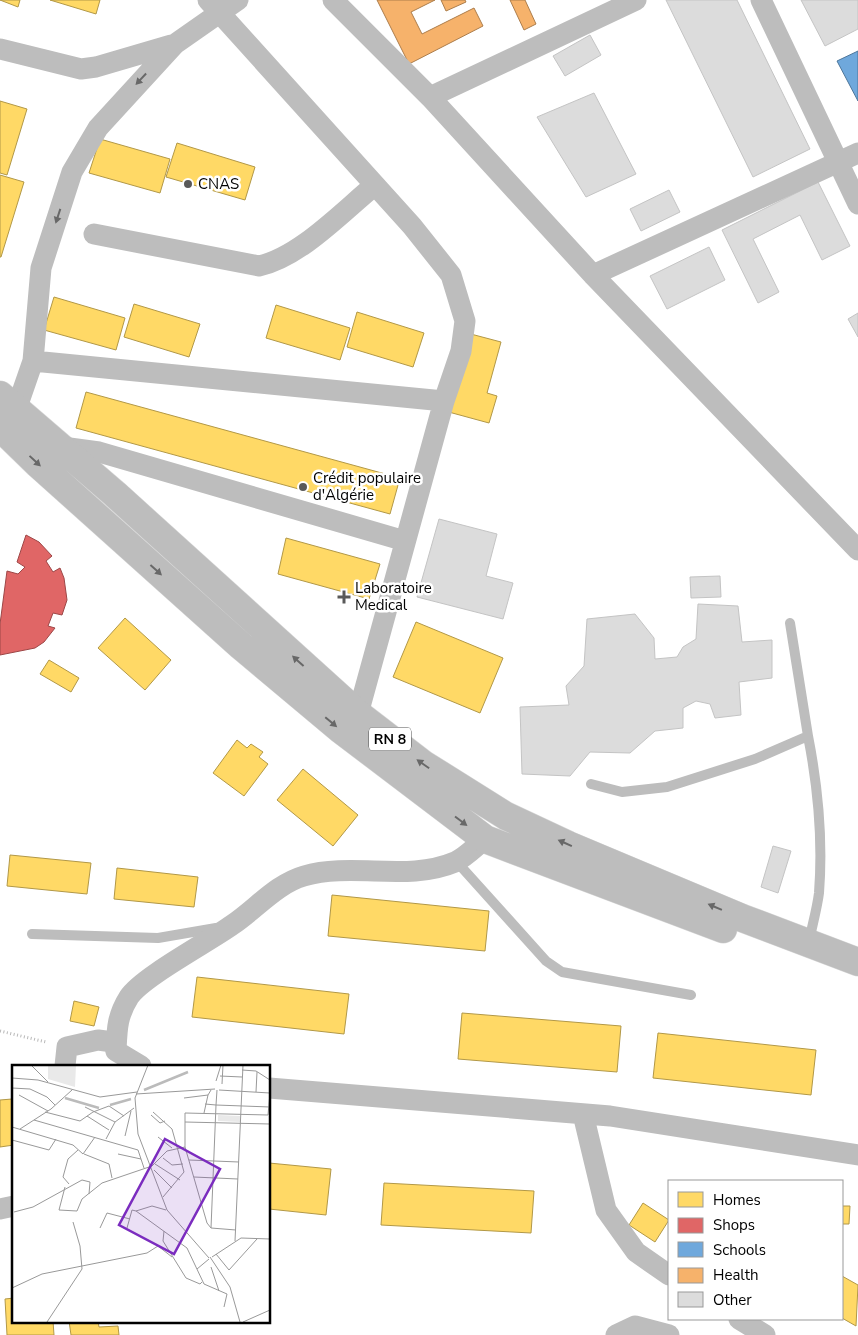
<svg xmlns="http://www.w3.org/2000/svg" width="858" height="1335" font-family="'Nunito Sans',sans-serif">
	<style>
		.homes { fill: #ffd966; stroke: #b29847 }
		.shops { fill: #e06666; stroke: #9d4747 }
		.schools { fill: #6fa8dc; stroke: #4e769a }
		.health { fill: #f6b26b; stroke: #ac7d4b }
		.building { fill: #dcdcdc; stroke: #c4c4c4 }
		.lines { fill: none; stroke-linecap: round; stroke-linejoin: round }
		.highway-casing { stroke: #dbdbdb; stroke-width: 29 }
		.path { stroke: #b8b8b8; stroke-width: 3; stroke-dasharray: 1 2.5; stroke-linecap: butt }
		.lane { stroke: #bdbdbd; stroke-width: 10 }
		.street { stroke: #bdbdbd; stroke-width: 21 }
		.highway { stroke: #bdbdbd; stroke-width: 28 }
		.oneway { fill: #686868 }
		.poi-dot { fill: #595959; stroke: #fff; stroke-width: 2 }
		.labels { text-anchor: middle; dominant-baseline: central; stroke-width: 5; stroke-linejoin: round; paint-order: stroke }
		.shield { fill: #fff; stroke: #4c4c4c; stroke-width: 1 }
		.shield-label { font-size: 14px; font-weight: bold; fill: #000 }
		.poi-label { font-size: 15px; fill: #000; stroke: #fff; text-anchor: start }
		.inset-river { fill: none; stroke: #bbb; stroke-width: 2.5 }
		.inset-road { fill: none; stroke: #999; stroke-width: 1 }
		.view { fill: #7b2cbf; fill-opacity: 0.15; stroke: #7b2cbf; stroke-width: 2.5 }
		.inset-edge { fill: none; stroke: #000; stroke-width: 2.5 }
	</style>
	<rect width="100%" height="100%" fill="#fff"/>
	<path class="homes" d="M 0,0 L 20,0 L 18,7 Z
		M 50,0 L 100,0 L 96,14 Z
		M 0,101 L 27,109 L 7,175 L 0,173 Z
		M 100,139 L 170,159 L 160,193 L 89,173 Z
		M 177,143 L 255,167 L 245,200 L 166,177 Z
		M 0,175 L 24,182 L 1,257 L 0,257 Z
		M 54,297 L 125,318 L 116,350 L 44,330 Z
		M 134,304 L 200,324 L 189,357 L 124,337 Z
		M 276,305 L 350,328 L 340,360 L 266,338 Z
		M 357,312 L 424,333 L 413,367 L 347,347 Z
		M 467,333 L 501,342 L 487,393 L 497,396 L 489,423 L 445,411 Z
		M 86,392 L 400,478 L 390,514 L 76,428 Z
		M 286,538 L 380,564 L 369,599 L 278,574 Z
		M 125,618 L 171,660 L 145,690 L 98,648 Z
		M 416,622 L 503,658 L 480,713 L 393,677 Z
		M 49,660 L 79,678 L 71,692 L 40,674 Z
		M 237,740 L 247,748 L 251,744 L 263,752 L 259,757 L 268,764 L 244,796 L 213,773 Z
		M 303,769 L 358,815 L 333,846 L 277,800 Z
		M 10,855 L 91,863 L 87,894 L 7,886 Z
		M 117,868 L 198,877 L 194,907 L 114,899 Z
		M 332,895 L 489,911 L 485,951 L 328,936 Z
		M 197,977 L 349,994 L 344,1034 L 192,1017 Z
		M 74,1001 L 99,1007 L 94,1026 L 70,1021 Z
		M 462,1013 L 621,1026 L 617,1072 L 458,1059 Z
		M 658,1033 L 816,1050 L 811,1095 L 653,1078 Z
		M 12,1099 L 14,1145 L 0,1147 L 0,1100 Z
		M 269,1163 L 331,1169 L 326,1215 L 269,1209 Z
		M 384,1183 L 534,1191 L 531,1233 L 381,1225 Z
		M 643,1203 L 669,1220 L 655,1242 L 629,1225 Z
		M 842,1206 L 850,1206 L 849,1224 L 842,1224 Z
		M 842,1276 L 858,1285 L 856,1326 L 842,1318 Z
		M 14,1298 L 14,1321 L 53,1321 L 54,1335 L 7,1335 L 5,1299 Z
		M 69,1321 L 98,1321 L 99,1327 L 118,1326 L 119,1335 L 71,1335 Z"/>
	<path class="shops" d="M 26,535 L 39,542 L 52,556 L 46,561 L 53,572 L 60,568 L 64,578 L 67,600 L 62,615 L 53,613 L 48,626 L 55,628 L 44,642 L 35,648 L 0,655 L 0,624 L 7,571 L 18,574 L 25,567 L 17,562 Z"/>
	<path class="schools" d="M 858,51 L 858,101 L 837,61 Z"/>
	<path class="health" d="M 377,0 L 435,0 L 411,12 L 422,34 L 474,8 L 483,26 L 409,64 Z
		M 441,0 L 465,0 L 466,2 L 446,11 Z
		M 510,0 L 525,0 L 536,24 L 524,30 Z"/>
	<path class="building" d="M 666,0 L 737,0 L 810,149 L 753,177 Z
		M 801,0 L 858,0 L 858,29 L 825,46 Z
		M 590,35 L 601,55 L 565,76 L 553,56 Z
		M 594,93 L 636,174 L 586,197 L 537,117 Z
		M 818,182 L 850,246 L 822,260 L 800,215 L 753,239 L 779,292 L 758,303 L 722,230 Z
		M 669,190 L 680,212 L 641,231 L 630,209 Z
		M 709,247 L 725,280 L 667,309 L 650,276 Z
		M 858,313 L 858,337 L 848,319 Z
		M 439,519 L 497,534 L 486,576 L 513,583 L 503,619 L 417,597 Z
		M 720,576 L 721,597 L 691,598 L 690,577 Z
		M 698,604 L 738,606 L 742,642 L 772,640 L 772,678 L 739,682 L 741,715 L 715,718 L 710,704 L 696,701 L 683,708 L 683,728 L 655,731 L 630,753 L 590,752 L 570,776 L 522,774 L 520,707 L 569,705 L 566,686 L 584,666 L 587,619 L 635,614 L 654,638 L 655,659 L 677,657 L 683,647 L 696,639 Z
		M 773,846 L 791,851 L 778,893 L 761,887 Z"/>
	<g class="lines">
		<g class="highway-casing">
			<path id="highway" d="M 0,395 L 115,494 L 358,714 L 423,764 L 506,816 L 568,845 L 742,918 L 858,962
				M 0,427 L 38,464 L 241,646 L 340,729 L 485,839 L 723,929"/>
		</g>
		<path class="path" d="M 0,1031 L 46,1042"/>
		<path class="lane" d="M 808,736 C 818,787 823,841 819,893 C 817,909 812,926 809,942
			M 591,784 L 622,792 L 667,787 L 755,759 L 808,736 L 790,623
			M 456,861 L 546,961 L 562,972 L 691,995
			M 32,934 L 158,938 L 216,928"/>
		<path class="street" d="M 208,0 L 412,226 L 451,275 L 465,321 L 461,351 L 444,401 L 358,714
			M 333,0 L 430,97 L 593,275 L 858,550
			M 761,0 L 858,204
			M 0,49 L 81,69 L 96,67 L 171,45
			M 430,97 L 636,0
			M 94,234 L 259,266 C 300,257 342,212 375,185
			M 593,275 L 858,153
			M 33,361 L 444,401
			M 8,419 L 16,410 L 33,361 L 41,268 L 72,172 L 98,128 L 175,44 L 238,0
			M 62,447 L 99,452 L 405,541
			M 65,1066 L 67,1047 L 98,1040 L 113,1042 L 116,1051
			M 141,1066 L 116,1051 C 117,1029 117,1016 129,997 C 142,977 210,941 232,925 C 256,909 276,884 304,876 C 353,862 408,882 455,862 C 466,857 476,846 485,839
			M 269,1088 L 610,1116 L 858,1155
			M 583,1114 L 606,1210 L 636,1252 L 669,1275
			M 0,1209 L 14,1206
			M 739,1319 L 765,1335
			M 616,1335 L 635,1326 L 669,1335"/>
		<use href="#highway" class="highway"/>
	</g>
	<defs><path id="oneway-solid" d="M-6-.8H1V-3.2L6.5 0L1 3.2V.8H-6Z" transform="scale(1.25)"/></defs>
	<g class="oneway">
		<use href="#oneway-solid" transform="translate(141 79) rotate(133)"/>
		<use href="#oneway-solid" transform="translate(58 216) rotate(108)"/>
		<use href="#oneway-solid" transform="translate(35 461) rotate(43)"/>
		<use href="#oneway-solid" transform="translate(156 570) rotate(42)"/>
		<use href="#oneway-solid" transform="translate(298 661) rotate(-138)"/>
		<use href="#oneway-solid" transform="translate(331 722) rotate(40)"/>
		<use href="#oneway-solid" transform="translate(423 764) rotate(-145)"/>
		<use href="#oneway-solid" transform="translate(461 821) rotate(37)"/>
		<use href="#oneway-solid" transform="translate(565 843) rotate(-156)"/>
		<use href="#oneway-solid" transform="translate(715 907) rotate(-157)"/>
	</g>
	<g class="poi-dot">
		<circle cx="188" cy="184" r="5"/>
		<circle cx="303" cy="487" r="5"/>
		<path d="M341.5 589.5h5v5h5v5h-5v5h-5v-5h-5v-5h5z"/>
	</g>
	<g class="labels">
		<rect class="shield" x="369" y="727.5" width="42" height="23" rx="4"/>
		<g class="shield-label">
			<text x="390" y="739">RN 8</text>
		</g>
		<g class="poi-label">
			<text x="198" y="184">CNAS</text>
			<text x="313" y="478">Crédit populaire<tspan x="313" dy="17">d'Algérie</tspan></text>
			<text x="355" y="588">Laboratoire<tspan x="355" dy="17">Medical</tspan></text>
		</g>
	</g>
	<g transform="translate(12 1065)">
		<rect width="258" height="258" fill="#fff"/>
		<path d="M 36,0 L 64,0 L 63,22 L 36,14 ZM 206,50 L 228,51 L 228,57 L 206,56 Z" fill="#e9e9e9"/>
		<path class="inset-river" d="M 132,25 L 176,7M 53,33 L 87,43M 98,40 L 119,34"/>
		<path class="inset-road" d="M 19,0 L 36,17M 136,0 L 123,33 L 126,69 L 155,145 L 197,193M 230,5 L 244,6 L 258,15M 208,11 L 230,12M 0,13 L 26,15 L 88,32 L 125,27M 204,16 L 209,0M 210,19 L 211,0M 0,23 L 18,24 L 35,32 L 43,40M 205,25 L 204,40 L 258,42M 207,25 L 258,28M 244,27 L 245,7M 124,29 L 203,24M 7,30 L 36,46M 172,33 L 196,30 L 199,25M 193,39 L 204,40 L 199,163 L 224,165M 73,42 L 103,57M 33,47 L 68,56 L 81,47 L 97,41 L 112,51M 141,47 L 160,64 L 172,107 L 151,132M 192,48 L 196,30M 139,50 L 148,58 L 153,56M 75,51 L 97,65M 22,55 L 126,85 L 132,103M 173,57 L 173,48 L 256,50 L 258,28M 0,62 L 61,80 L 71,89 L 83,72M 8,64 L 39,44 L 60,25M 113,71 L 119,46M 146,72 L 160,83M 94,74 L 103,57 L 122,43M 0,75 L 37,85 L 44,74M 72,89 L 97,99 L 100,113M 106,89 L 129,94M 151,93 L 160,100 L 171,99M 177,95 L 227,97M 143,99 L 168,115M 142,105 L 160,123M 182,112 L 226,114M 57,119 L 51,112 L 56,94 L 66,85M 53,122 L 47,145 L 65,146 L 70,134 L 90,118 L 140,101 L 155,86 L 173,82M 154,145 L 140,141 L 124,146 L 175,183 L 192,219 L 215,229 L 212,242M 2,147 L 21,142 L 70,115 L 78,117 L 77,129M 88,163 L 95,148 L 118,154M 115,163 L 120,145 L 124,146M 199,163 L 195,158 L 173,82 L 173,57 L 258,59M 152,166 L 151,176 L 174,213 L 188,219 L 190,217M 223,176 L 231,0M 204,189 L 217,205 L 245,174M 198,192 L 218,222 L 228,257M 200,192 L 229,173 L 258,174M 199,202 L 207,226M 185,204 L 197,194M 0,223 L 30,209 L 135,188 L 146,181 L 160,192M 35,257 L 70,204 L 68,181 L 61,157M 231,257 L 258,245"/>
		<path class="view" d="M 153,74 L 208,104 L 162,189 L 107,160 Z"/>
		<rect width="258" height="258" class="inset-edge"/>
	</g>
	<rect x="668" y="1180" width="175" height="140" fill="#ffffff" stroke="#999999"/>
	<rect x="678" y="1192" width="25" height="15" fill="#ffd966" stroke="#999999"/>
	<text x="713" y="1205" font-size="15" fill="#000000">Homes</text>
	<rect x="678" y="1218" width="25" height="15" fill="#e06666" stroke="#999999"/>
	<text x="713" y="1230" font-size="15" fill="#000000">Shops</text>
	<rect x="678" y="1242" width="25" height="15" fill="#6fa8dc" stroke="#999999"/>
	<text x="713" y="1255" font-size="15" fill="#000000">Schools</text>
	<rect x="678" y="1268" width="25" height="15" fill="#f6b26b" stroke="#999999"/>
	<text x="713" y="1280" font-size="15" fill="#000000">Health</text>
	<rect x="678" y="1292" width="25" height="15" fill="#dcdcdc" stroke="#999999"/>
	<text x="713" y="1305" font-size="15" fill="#000000">Other</text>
</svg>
